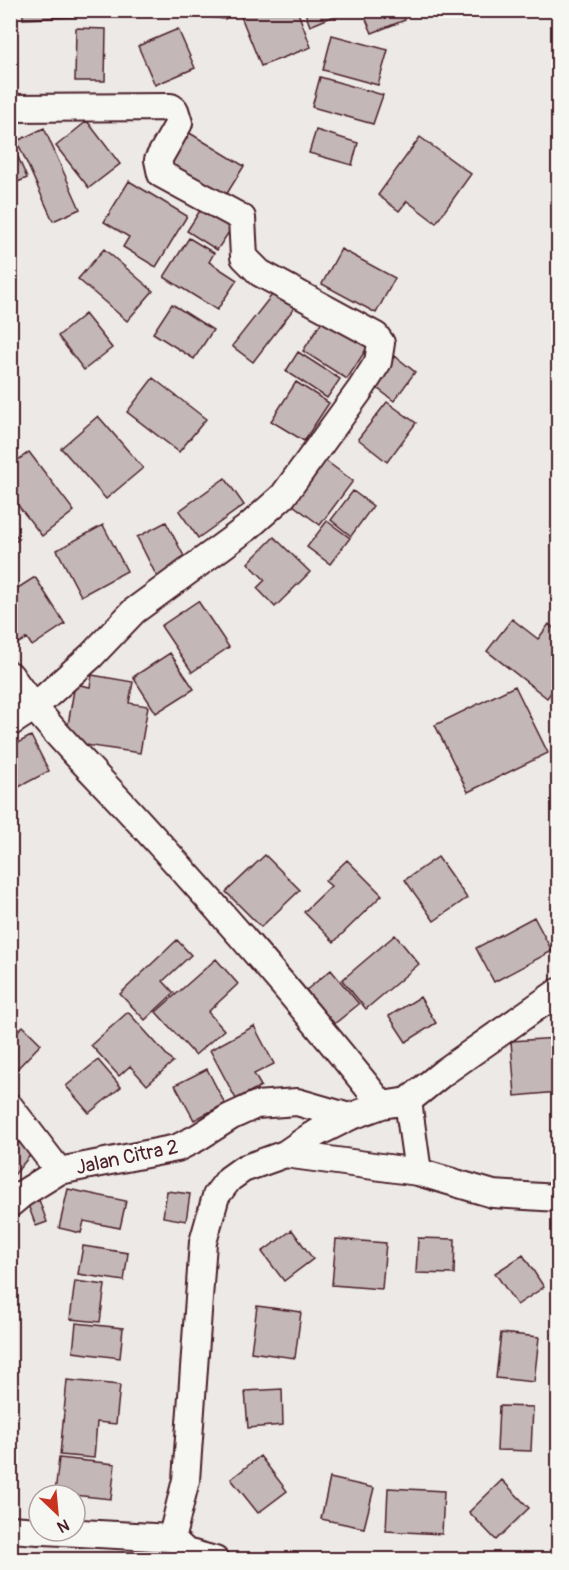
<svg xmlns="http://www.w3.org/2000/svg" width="569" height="1570" font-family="Pangolin,sans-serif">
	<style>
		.building { fill: #c4b7b7; stroke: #4a1f2b; stroke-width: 1.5 }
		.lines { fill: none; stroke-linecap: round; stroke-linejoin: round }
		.minor-casing { stroke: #4a1f2b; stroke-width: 30 }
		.minor { stroke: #f6f6f2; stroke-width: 26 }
		.labels { text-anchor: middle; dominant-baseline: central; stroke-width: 6; stroke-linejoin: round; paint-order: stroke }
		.street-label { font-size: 20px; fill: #4a1f2b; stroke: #f6f6f2 }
	</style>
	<rect width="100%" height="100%" fill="#ece9e6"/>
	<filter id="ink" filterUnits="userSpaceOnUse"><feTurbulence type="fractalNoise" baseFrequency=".0167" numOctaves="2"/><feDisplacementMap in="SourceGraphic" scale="12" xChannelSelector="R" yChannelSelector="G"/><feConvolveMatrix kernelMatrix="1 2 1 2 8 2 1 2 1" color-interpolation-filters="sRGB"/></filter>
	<g filter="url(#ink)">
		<path class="building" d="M 23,10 L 73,10 L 73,17 L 23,19 Z
			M 180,10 L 226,10 L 225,19 L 180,14 Z
			M 250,10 L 297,10 L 311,47 L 261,66 L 240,14 Z
			M 304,10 L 346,10 L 346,11 L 310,26 Z
			M 362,10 L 401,10 L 405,20 L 372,33 Z
			M 76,28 L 106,29 L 105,81 L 75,81 Z
			M 178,29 L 195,68 L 155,85 L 138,46 Z
			M 332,35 L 388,50 L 378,85 L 323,70 Z
			M 320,77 L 383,95 L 373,124 L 312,107 Z
			M 87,121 L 120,164 L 89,188 L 56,146 Z
			M 44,128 L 80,209 L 53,221 L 17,141 Z
			M 316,130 L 358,143 L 352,165 L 309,153 Z
			M 188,132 L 244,166 L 223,200 L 167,166 Z
			M 420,137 L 471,174 L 436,223 L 407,201 L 399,211 L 378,195 Z
			M 15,150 L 27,178 L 13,184 L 16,192 L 10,194 L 10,152 Z
			M 129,181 L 187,216 L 156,267 L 123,247 L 129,237 L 104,222 Z
			M 206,201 L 237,220 L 217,250 L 187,231 Z
			M 189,238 L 214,253 L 209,262 L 237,280 L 217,310 L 164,277 Z
			M 104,249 L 153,291 L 127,321 L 78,279 Z
			M 341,249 L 395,278 L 376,313 L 322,284 Z
			M 275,291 L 295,307 L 253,362 L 232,346 Z
			M 172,304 L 213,330 L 194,359 L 153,333 Z
			M 327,313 L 371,342 L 347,379 L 303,351 Z
			M 85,314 L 112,348 L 84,370 L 58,336 Z
			M 298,352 L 340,379 L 327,398 L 286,371 Z
			M 395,356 L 415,372 L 394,401 L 373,385 Z
			M 153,378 L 206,419 L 179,452 L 127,412 Z
			M 296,382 L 329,403 L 304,441 L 271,421 Z
			M 387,402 L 416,423 L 387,462 L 358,439 Z
			M 98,416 L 143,468 L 106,499 L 61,448 Z
			M 29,452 L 74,511 L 42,536 L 10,495 L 10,466 Z
			M 322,458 L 353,481 L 320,525 L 289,502 Z
			M 225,478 L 244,505 L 198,538 L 179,511 Z
			M 353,491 L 373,506 L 351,536 L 331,520 Z
			M 327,521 L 350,538 L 330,564 L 307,547 Z
			M 166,522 L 187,562 L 157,577 L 137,537 Z
			M 103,525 L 127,571 L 81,596 L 57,550 Z
			M 10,528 L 19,539 L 10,545 Z
			M 274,537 L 310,572 L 275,607 L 257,588 L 265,580 L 248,563 Z
			M 35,577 L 65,624 L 32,646 L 27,638 L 10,648 L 10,593 Z
			M 198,601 L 229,647 L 192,672 L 161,626 Z
			M 512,619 L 538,639 L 549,624 L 558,632 L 558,683 L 547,698 L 487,651 Z
			M 170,653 L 194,689 L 156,713 L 133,677 Z
			M 92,675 L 133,682 L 129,703 L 148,706 L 140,753 L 65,742 L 75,684 L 90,687 Z
			M 515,686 L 548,753 L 468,792 L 435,725 Z
			M 31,736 L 49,771 L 17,788 L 10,776 L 10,747 Z
			M 265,855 L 300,890 L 261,927 L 226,892 Z
			M 438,857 L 467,898 L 434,921 L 405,880 Z
			M 347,860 L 382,895 L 334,942 L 304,912 L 331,886 L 325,881 Z
			M 534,917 L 552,951 L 494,982 L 476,948 Z
			M 395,935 L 419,964 L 366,1009 L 342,980 Z
			M 177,940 L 191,955 L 163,981 L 174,993 L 145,1020 L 120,994 Z
			M 216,959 L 238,984 L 208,1012 L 224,1030 L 195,1055 L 156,1012 Z
			M 331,970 L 359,1004 L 328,1029 L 300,995 Z
			M 420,997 L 436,1023 L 406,1042 L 389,1016 Z
			M 128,1012 L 173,1062 L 147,1085 L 130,1066 L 119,1076 L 91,1045 Z
			M 23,1026 L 41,1044 L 12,1074 L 10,1038 Z
			M 254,1026 L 274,1064 L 254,1074 L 261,1086 L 236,1099 L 210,1050 Z
			M 558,1038 L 558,1092 L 515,1096 L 511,1041 Z
			M 98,1060 L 121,1087 L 89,1113 L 66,1086 Z
			M 207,1069 L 225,1104 L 194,1120 L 175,1085 Z
			M 10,1136 L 32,1153 L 10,1180 Z
			M 68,1189 L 126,1201 L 120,1228 L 84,1221 L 81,1233 L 59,1228 Z
			M 167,1191 L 190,1194 L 186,1221 L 163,1217 Z
			M 39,1200 L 47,1222 L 36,1226 L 28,1205 Z
			M 292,1230 L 313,1259 L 284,1281 L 262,1252 Z
			M 418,1238 L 455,1239 L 454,1274 L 416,1273 Z
			M 336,1239 L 386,1243 L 382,1289 L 332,1285 Z
			M 83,1246 L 128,1253 L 124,1281 L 78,1274 Z
			M 523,1255 L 544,1287 L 517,1305 L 495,1273 Z
			M 75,1281 L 105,1285 L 100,1322 L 70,1319 Z
			M 257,1306 L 301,1312 L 295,1358 L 251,1352 Z
			M 76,1323 L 123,1328 L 120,1358 L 73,1352 Z
			M 501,1333 L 539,1337 L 534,1382 L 496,1378 Z
			M 67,1380 L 120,1385 L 116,1424 L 97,1422 L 94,1458 L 60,1455 Z
			M 282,1389 L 283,1425 L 248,1428 L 245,1391 Z
			M 499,1406 L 533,1407 L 531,1451 L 497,1450 Z
			M 260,1456 L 287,1491 L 258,1513 L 231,1479 Z
			M 59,1458 L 115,1464 L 111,1499 L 55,1493 Z
			M 330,1478 L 374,1488 L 364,1528 L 321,1519 Z
			M 502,1480 L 529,1508 L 496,1540 L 469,1512 Z
			M 388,1488 L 444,1491 L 442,1534 L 386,1531 Z"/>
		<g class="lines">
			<g class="minor-casing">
				<path id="minor" d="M 10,108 L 171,107 L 175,110 L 179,123 L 158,160 L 161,174 L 242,218 L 244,257 L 260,273 L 376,336 L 381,343 L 378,362 L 360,390 L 283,496 L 247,528 L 134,611 L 91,656 L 33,708 L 10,723
					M 10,675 C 46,727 91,769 133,815 C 219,909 303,1005 382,1105
					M 408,1101 L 418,1172
					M 10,1107 L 59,1171
					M 285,1154 L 311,1136 L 349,1117 L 382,1105 L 408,1101 L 444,1072 L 558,992
					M 10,1204 L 22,1194 L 59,1171 L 177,1148 L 197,1138 L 230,1117 L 256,1105 L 297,1102 L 349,1117
					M 10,1529 L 39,1531
					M 44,1531 L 171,1538 L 186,1552 L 215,1560
					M 166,1560 L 186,1480 L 203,1242 L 216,1196 L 229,1179 L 243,1169 L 285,1154 L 418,1172 L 493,1194 L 558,1198"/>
			</g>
			<use href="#minor" class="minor"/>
		</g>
	</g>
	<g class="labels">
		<g class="street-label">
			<text transform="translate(127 1157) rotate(-12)">Jalan Citra 2</text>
		</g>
	</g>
	<rect width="569" height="1570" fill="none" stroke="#f6f6f2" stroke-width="36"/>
	<rect x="18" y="18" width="533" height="1534" fill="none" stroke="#4a1f2b" stroke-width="2" filter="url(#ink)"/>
	<g transform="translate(57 1513) rotate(154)"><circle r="28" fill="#f6f6f2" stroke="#b1a0a2" stroke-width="1.5"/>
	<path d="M0-4.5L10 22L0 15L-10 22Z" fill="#c8321e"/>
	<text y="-9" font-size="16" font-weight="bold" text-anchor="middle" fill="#4a1f2b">N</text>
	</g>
</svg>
